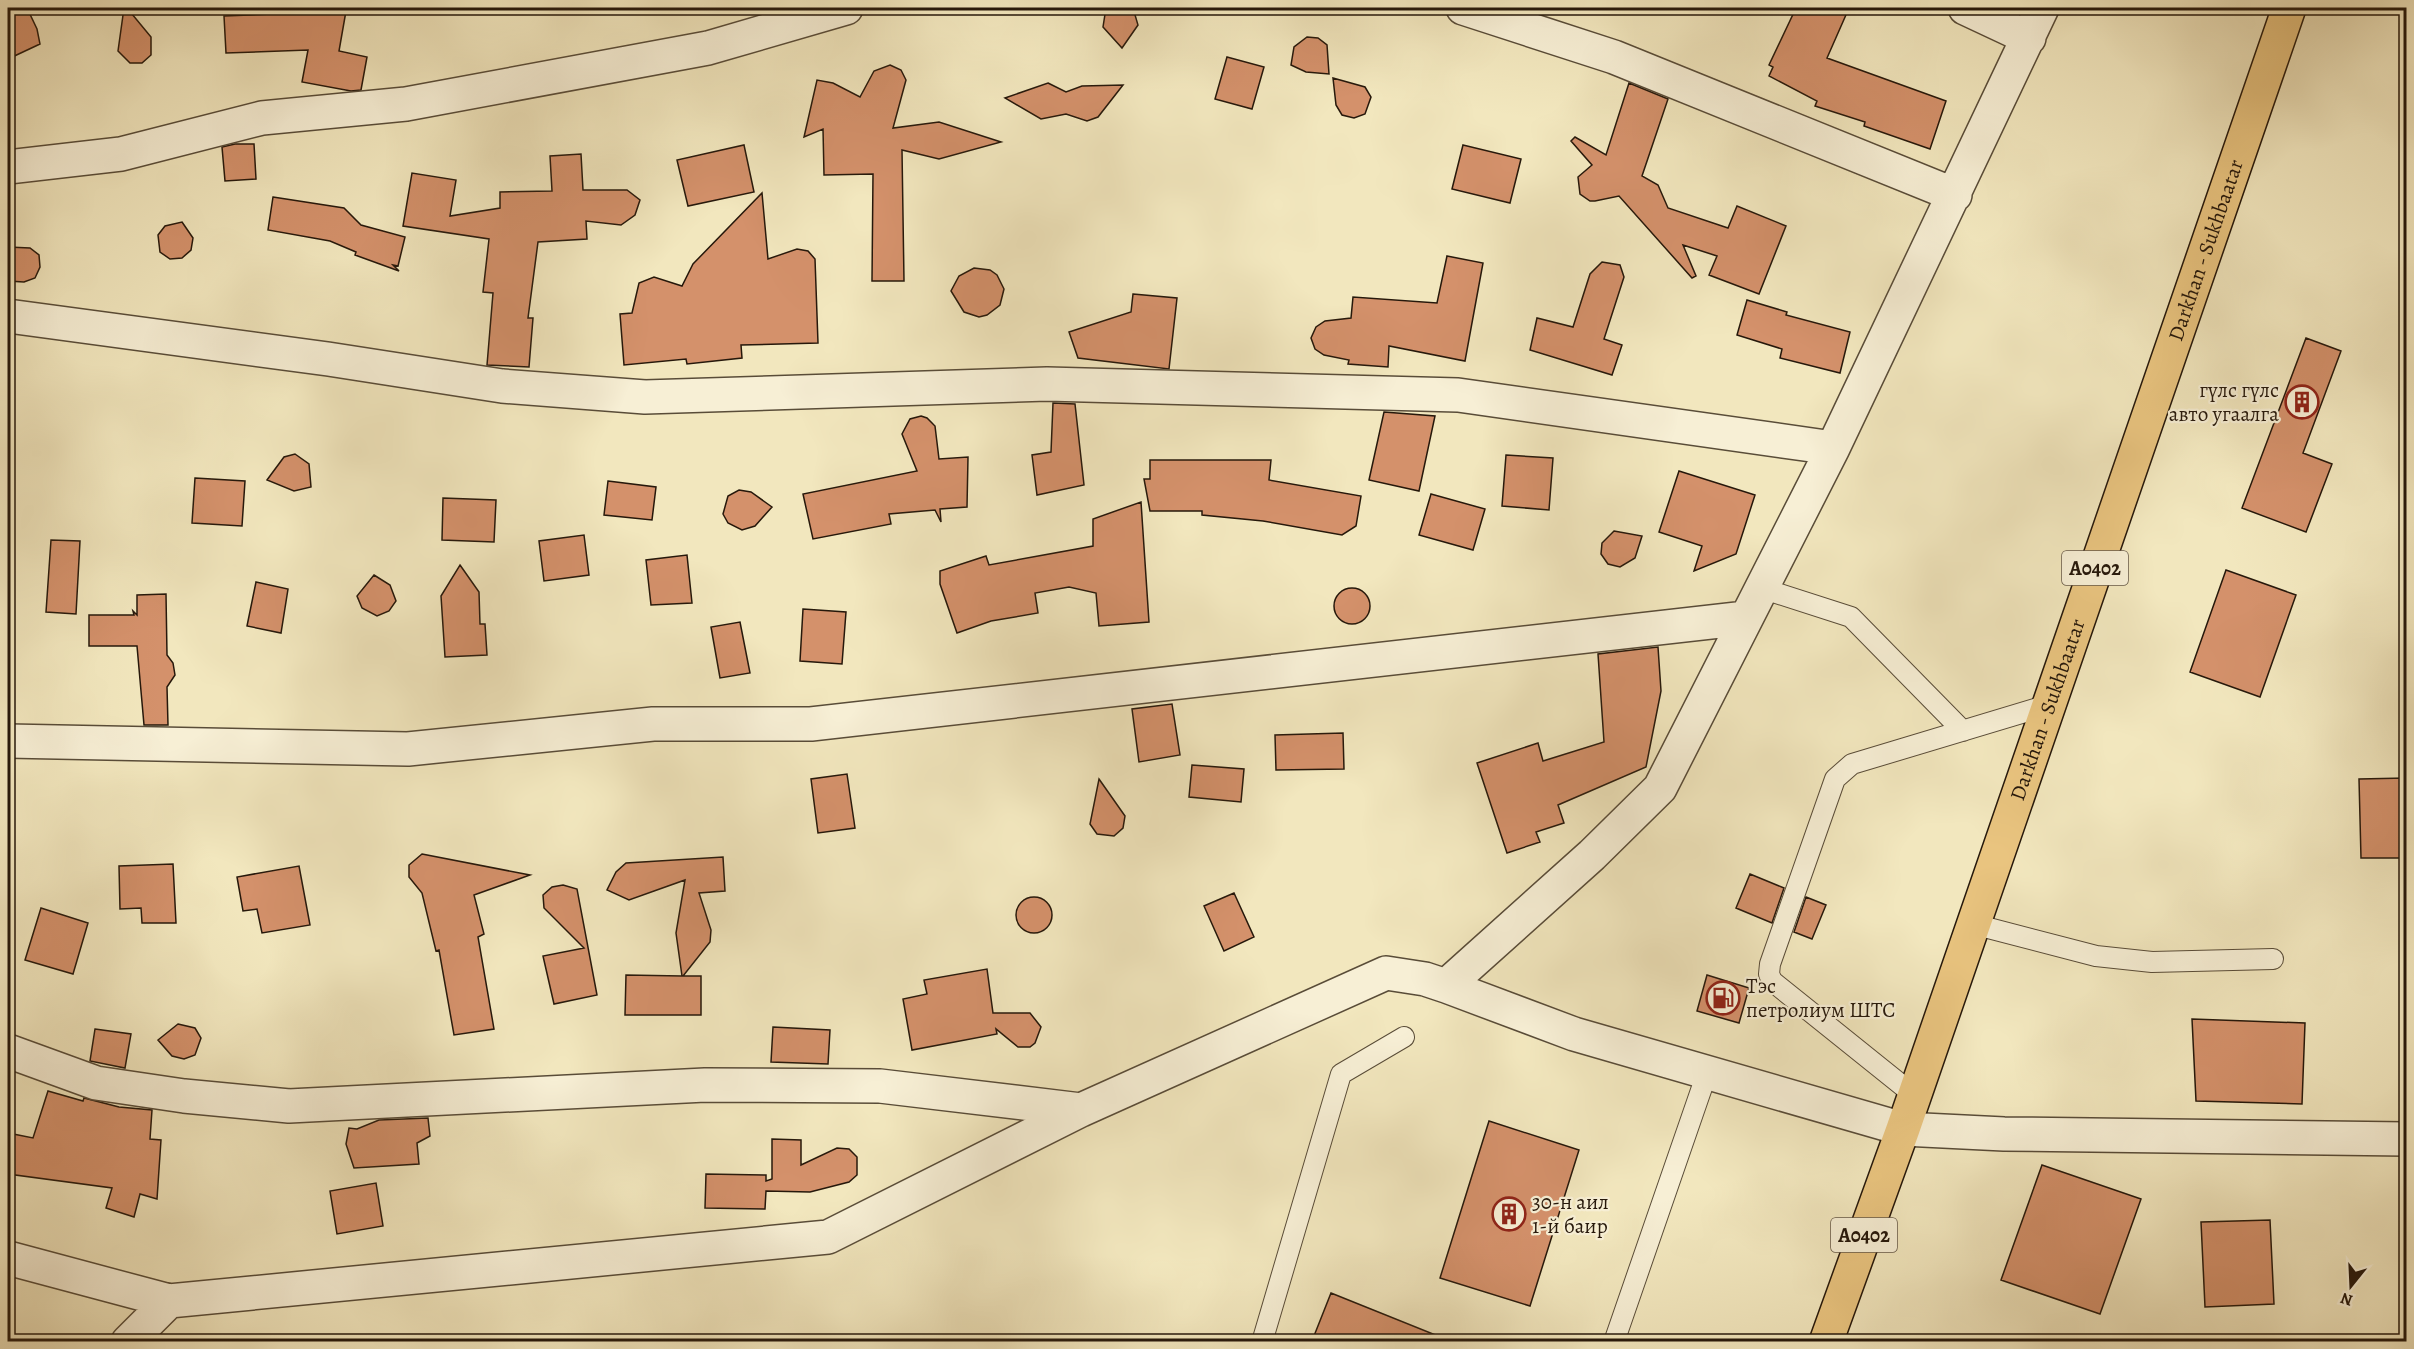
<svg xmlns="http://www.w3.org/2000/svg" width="2414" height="1349" font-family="Alegreya,serif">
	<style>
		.building { fill: #d4916b; stroke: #26180b; stroke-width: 1.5 }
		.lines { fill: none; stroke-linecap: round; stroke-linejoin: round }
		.service-casing { stroke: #594c38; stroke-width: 22 }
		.minor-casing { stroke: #594c38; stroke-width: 36 }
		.trunk-casing { stroke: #26180b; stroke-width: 36 }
		.service { stroke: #f7efd5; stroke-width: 20 }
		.minor { stroke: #f7efd5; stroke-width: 33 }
		.trunk { stroke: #e9c47f; stroke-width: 33 }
		.labels { text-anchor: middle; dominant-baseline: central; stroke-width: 4.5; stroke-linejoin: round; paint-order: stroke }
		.shield { fill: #f7efd5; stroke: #655848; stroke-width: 1.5 }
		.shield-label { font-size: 20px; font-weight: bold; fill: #26180b }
		.street-label { font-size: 21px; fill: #26180b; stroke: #f7efd5 }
		.poi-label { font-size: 21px; fill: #26180b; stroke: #f7efd5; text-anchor: start }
	</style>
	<rect width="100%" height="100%" fill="#f2e7be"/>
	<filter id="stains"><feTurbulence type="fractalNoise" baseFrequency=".00333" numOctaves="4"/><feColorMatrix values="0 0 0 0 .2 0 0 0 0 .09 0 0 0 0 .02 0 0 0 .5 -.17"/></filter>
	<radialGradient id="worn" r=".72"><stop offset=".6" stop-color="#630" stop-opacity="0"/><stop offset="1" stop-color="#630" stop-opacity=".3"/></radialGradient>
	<path class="building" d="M 8,8 L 27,8 L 37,29 L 40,44 L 8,59 Z
		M 124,8 L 127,8 L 151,37 L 151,55 L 142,63 L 130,63 L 118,51 Z
		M 1106,8 L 1133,8 L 1138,25 L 1122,48 L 1103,27 Z
		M 1796,8 L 1849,8 L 1827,58 L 1946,101 L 1930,149 L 1864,126 L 1865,122 L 1815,106 L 1817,101 L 1769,76 L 1773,67 L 1769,65 Z
		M 346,11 L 339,51 L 367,57 L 361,90 L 351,91 L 302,82 L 308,50 L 226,53 L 224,16 Z
		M 1307,37 L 1318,38 L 1327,45 L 1329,74 L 1306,72 L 1291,65 L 1294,47 Z
		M 1227,57 L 1264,67 L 1252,109 L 1215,99 Z
		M 890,65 L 901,70 L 906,80 L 893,128 L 939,122 L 1001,142 L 939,159 L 902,150 L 904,281 L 872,281 L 873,174 L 824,175 L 823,129 L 804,137 L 817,80 L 833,83 L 860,97 L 874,71 Z
		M 1333,78 L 1365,87 L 1371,97 L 1365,114 L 1354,118 L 1342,115 L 1336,105 Z
		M 1048,83 L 1066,92 L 1082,86 L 1123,85 L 1098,117 L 1087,121 L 1066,114 L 1041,119 L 1005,98 Z
		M 1629,83 L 1668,99 L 1642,176 L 1658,185 L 1668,208 L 1728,228 L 1737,206 L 1786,226 L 1759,294 L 1709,275 L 1717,256 L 1683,245 L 1696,276 L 1692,278 L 1619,196 L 1595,201 L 1590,201 L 1580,194 L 1578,177 L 1592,165 L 1571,141 L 1575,137 L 1606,155 Z
		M 235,144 L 254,144 L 256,179 L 225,181 L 222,147 Z
		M 744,145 L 754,192 L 688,206 L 677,160 Z
		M 1463,145 L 1521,159 L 1510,203 L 1452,189 Z
		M 581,154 L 583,190 L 627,190 L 640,200 L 635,215 L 621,225 L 586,221 L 587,239 L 538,242 L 528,318 L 533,318 L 529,367 L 487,365 L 493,293 L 483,292 L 489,239 L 403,226 L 412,173 L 456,180 L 450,216 L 500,208 L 500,192 L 552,191 L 550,156 Z
		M 762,193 L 768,259 L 797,249 L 808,251 L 815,259 L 818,343 L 741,345 L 742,358 L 687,364 L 686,359 L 624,365 L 620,314 L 632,313 L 639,283 L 654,277 L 682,286 L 693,264 Z
		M 273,197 L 344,208 L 361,225 L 405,237 L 398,266 L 393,265 L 399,271 L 355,255 L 356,252 L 330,241 L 268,230 Z
		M 182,222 L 193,238 L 191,250 L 182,258 L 170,259 L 160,252 L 158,235 L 165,226 Z
		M 8,247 L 30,248 L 39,255 L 40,267 L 35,278 L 24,282 L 8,281 Z
		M 1447,256 L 1483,263 L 1465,361 L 1389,346 L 1388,367 L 1348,364 L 1349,360 L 1324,355 L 1315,349 L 1311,338 L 1316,327 L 1325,321 L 1351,318 L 1353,297 L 1437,303 Z
		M 1602,262 L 1620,265 L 1624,277 L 1604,339 L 1622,345 L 1612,375 L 1530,350 L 1537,318 L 1573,327 L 1590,274 Z
		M 974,268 L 990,270 L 997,275 L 1004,289 L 1000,305 L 987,315 L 979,317 L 964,312 L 951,291 L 959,276 Z
		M 1133,294 L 1177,298 L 1169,369 L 1078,358 L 1069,332 L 1131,312 Z
		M 1747,300 L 1787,312 L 1786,315 L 1850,332 L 1840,373 L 1780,358 L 1782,349 L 1737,335 Z
		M 2306,338 L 2341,351 L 2303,453 L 2332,464 L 2306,532 L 2242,508 Z
		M 1053,403 L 1075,404 L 1084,485 L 1037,495 L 1032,455 L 1051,452 Z
		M 1384,412 L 1435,416 L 1419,491 L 1369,480 Z
		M 921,416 L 927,418 L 935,426 L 939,459 L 968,457 L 967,507 L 940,509 L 941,522 L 935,510 L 889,514 L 891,524 L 813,539 L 803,494 L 917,471 L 902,434 L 910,419 Z
		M 295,454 L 309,464 L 311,487 L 294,491 L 267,480 L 284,457 Z
		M 1506,455 L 1553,458 L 1549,510 L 1502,506 Z
		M 1150,460 L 1271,460 L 1269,480 L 1361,496 L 1356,526 L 1342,535 L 1263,521 L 1202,515 L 1202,511 L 1150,511 L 1144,479 L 1150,479 Z
		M 1679,471 L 1755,495 L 1736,554 L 1694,571 L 1702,546 L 1659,532 Z
		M 195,478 L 245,481 L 242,526 L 192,523 Z
		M 608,481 L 656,487 L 652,520 L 604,515 Z
		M 739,490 L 751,492 L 772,507 L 755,526 L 742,530 L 728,523 L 723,514 L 728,496 Z
		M 1431,494 L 1485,509 L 1473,550 L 1419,535 Z
		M 443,498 L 496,500 L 494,542 L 442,540 Z
		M 1141,502 L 1149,622 L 1099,626 L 1096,593 L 1069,587 L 1035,593 L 1038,613 L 991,621 L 957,633 L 940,584 L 940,571 L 986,556 L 989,565 L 1093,546 L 1093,519 Z
		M 1614,531 L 1642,536 L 1635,558 L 1620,567 L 1608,564 L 1601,554 L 1602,543 Z
		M 584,535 L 589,575 L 544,581 L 539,541 Z
		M 51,540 L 80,541 L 76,614 L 46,612 Z
		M 687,555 L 692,603 L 651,605 L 646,560 Z
		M 460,565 L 479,592 L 480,624 L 485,624 L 487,655 L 445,657 L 441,596 Z
		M 2226,570 L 2296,595 L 2260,697 L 2190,672 Z
		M 374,575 L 390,585 L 396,601 L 389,611 L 377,616 L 362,608 L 357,596 Z
		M 256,582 L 288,589 L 281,633 L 247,626 Z
		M1334 606a18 18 0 1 1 36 0a18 18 0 1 1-36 0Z
		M 166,594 L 167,655 L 173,663 L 175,675 L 167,687 L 168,725 L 144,725 L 137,646 L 89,646 L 89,615 L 134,615 L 133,611 L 137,615 L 137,595 Z
		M 803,609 L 846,612 L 842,664 L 800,661 Z
		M 740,622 L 750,673 L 720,678 L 711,627 Z
		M 1658,647 L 1661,691 L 1646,767 L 1558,805 L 1564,823 L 1536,832 L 1540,842 L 1507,853 L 1477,763 L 1538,743 L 1543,761 L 1604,742 L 1598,654 Z
		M 1172,704 L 1180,755 L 1139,762 L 1132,709 Z
		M 1343,733 L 1344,769 L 1276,770 L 1275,735 Z
		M 1192,765 L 1244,769 L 1241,802 L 1189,797 Z
		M 847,774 L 855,828 L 818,833 L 811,779 Z
		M 2406,778 L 2406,858 L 2361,858 L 2359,779 Z
		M 1099,779 L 1125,816 L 1123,828 L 1114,836 L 1097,834 L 1090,824 Z
		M 422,854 L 530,875 L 474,895 L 484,934 L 478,937 L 494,1029 L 454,1035 L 439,950 L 436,951 L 422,893 L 409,877 L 409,865 Z
		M 723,857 L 725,891 L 699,893 L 711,930 L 710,942 L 683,976 L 701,976 L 701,1015 L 625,1015 L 626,975 L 682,976 L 676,933 L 685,880 L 629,900 L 607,890 L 616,872 L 626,863 Z
		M 173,864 L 176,923 L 142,923 L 141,908 L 120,909 L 119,866 Z
		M 299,866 L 310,925 L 262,933 L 257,909 L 243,911 L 237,877 Z
		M 1750,874 L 1784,888 L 1772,923 L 1736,908 Z
		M 563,885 L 577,889 L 597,995 L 554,1004 L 543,956 L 584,948 L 544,908 L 543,895 L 552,887 Z
		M 1234,893 L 1254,937 L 1224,951 L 1204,906 Z
		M 1806,897 L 1826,905 L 1812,939 L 1794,932 Z
		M1016 915a18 18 0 1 1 36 0a18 18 0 1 1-36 0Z
		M 41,908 L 88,923 L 73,974 L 25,960 Z
		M 987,969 L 993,1013 L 1030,1013 L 1041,1027 L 1035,1043 L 1030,1047 L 1018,1047 L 996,1029 L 997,1034 L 912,1050 L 903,999 L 927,994 L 924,980 Z
		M 1707,975 L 1749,988 L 1739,1023 L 1697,1011 Z
		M 2192,1019 L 2305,1023 L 2302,1104 L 2196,1101 Z
		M 178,1024 L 195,1028 L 201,1038 L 195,1055 L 184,1059 L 172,1056 L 158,1040 Z
		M 773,1027 L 830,1030 L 828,1064 L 771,1062 Z
		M 95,1029 L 131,1034 L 125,1068 L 90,1061 Z
		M 48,1091 L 83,1101 L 84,1098 L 119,1107 L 152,1110 L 150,1139 L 161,1140 L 157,1199 L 140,1194 L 134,1217 L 106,1208 L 112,1188 L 8,1174 L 8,1133 L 33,1138 Z
		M 428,1118 L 430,1136 L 417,1143 L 419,1164 L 354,1168 L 346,1144 L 349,1128 L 357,1129 L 379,1120 Z
		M 1489,1121 L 1579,1150 L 1530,1306 L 1440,1278 Z
		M 772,1139 L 801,1140 L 801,1165 L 837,1148 L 849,1149 L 857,1157 L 857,1175 L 849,1182 L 810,1192 L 766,1191 L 765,1209 L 705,1208 L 706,1174 L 766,1175 L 766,1181 L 772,1179 Z
		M 2042,1165 L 2141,1199 L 2100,1314 L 2001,1280 Z
		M 376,1183 L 383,1226 L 337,1234 L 330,1191 Z
		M 2270,1220 L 2274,1304 L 2205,1307 L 2201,1222 Z
		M 1331,1293 L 1448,1340 L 1448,1341 L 1312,1341 Z"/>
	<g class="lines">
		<g class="service-casing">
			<path id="service" d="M 1761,588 L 1851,617 L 1963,731
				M 1973,924 L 2096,956 L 2152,962 L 2273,959
				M 1914,1095 L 1772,981 L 1769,974 L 1770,964 L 1835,779 L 1852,764 L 2048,705
				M 1262,1342 L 1341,1074 L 1404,1037
				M 1614,1342 L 1707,1073"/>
		</g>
		<g class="minor-casing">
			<path id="minor" d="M 1463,8 L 1614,57 L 1955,195
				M 1965,8 L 2029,38
				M 8,167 L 121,154 L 262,118 L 406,104 L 708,48 L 846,8
				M 8,316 L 328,359 L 502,386 L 645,397 L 1047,384 L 1458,395 L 1833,448
				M 8,741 L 408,749 L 653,724 L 811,724 L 1746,618
				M 1446,986 L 1574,1034 L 1903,1129 L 2004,1134 L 2406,1139
				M 8,1051 L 96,1083 L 184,1096 L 289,1106 L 705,1085 L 880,1086 L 1081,1110
				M 8,1258 L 169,1301
				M 128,1342 L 169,1301 L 828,1237 L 1081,1110 L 1386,973 L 1425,979 L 1446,986 L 1592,855 L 1660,788 L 1833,448 L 2042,8"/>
		</g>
		<g class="trunk-casing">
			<g id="trunk">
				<path id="s1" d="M 1826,1342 L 1903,1129 L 2289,8"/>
			</g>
		</g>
		<use href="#service" class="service"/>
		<use href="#minor" class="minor"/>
		<use href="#trunk" class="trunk"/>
	</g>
	<defs>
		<g id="building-ring" transform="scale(1.725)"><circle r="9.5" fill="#f7efd5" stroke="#8f2418" stroke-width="1.5"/><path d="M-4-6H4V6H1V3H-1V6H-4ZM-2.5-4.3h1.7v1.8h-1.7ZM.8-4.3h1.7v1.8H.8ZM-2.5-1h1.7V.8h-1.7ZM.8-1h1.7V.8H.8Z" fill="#8f2418"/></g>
		<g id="fuel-ring" transform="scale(1.725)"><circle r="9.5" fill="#f7efd5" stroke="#8f2418" stroke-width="1.5"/><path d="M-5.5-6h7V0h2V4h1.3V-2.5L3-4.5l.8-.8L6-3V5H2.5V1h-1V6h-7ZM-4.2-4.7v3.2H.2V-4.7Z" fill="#8f2418"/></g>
	</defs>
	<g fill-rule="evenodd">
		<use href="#building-ring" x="2302" y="402"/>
		<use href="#fuel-ring" x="1723" y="998"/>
		<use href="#building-ring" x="1509" y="1214"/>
	</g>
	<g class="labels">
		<g class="shield">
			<rect x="2062" y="551" width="66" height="34" rx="4.5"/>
			<rect x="1831" y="1218" width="66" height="34" rx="4.5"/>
		</g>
		<g class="shield-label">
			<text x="2095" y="568">A0402</text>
			<text x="1864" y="1235">A0402</text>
		</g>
		<g class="street-label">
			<text stroke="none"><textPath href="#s1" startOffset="1156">Darkhan - Sukhbaatar</textPath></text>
			<text stroke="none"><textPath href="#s1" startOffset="670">Darkhan - Sukhbaatar</textPath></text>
		</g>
		<g class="poi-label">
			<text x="2279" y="390" text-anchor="end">гүлс гүлс<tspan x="2279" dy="24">авто угаалга</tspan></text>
			<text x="1746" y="986">Тэс<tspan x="1746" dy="24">петролиум ШТС</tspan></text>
			<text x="1532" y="1202">30-н аил<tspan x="1532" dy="24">1-й баир</tspan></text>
		</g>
	</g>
	<rect width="2414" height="1349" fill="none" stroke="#f2e7be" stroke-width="30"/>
	<rect x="9" y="9" width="2396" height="1331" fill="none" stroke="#26180b" stroke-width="3"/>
	<rect x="15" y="15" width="2384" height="1319" fill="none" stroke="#26180b" stroke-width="1.5"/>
	<g transform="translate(2351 1286) rotate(198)" stroke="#f7efd5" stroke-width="4.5" paint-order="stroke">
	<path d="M0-4.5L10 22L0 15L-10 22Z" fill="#26180b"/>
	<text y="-9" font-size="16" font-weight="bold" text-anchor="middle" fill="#26180b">N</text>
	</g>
	<rect width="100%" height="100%" filter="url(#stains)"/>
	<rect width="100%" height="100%" fill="url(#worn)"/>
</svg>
